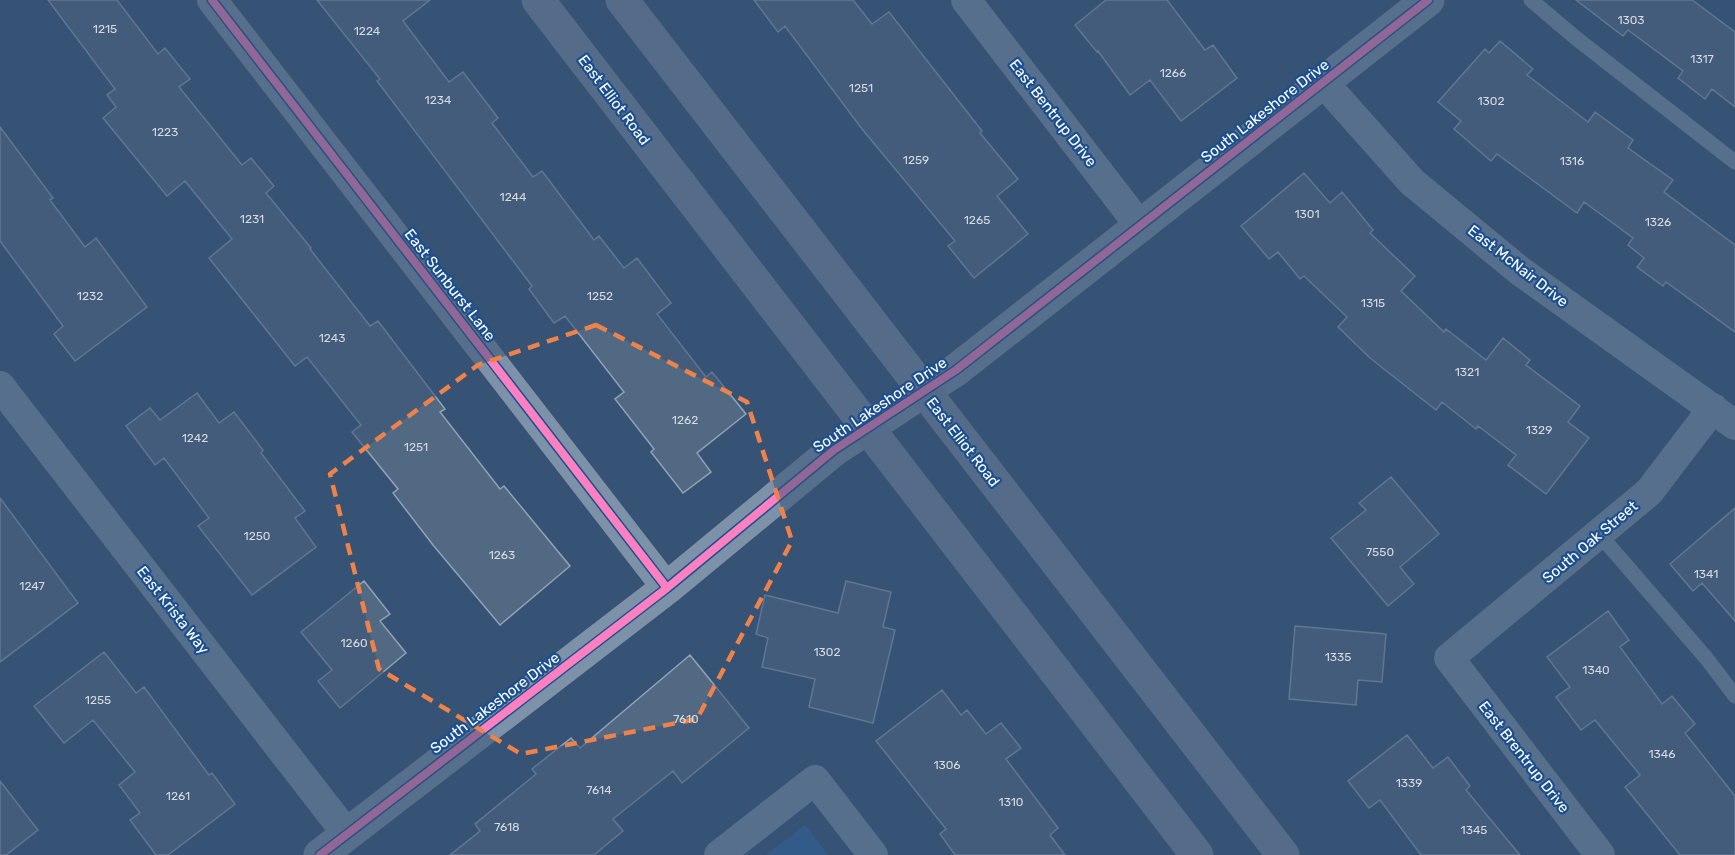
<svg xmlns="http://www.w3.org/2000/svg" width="1735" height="855" font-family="Rubik,sans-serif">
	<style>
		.green { fill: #2f66a5 }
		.building { fill: #526984; stroke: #92a2b6; stroke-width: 1.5 }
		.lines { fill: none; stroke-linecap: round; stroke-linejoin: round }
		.service { stroke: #7d92a8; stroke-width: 15 }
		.minor { stroke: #7d92a8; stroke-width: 30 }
		.tertiary { stroke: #7d92a8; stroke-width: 33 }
		.secondary { stroke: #798da4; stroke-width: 33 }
		.cycleway-casing { stroke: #1b4f8f; stroke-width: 11 }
		.cycleway { stroke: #ff80c0; stroke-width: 8 }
		.marked { fill: none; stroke: #ee8249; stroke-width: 4.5; stroke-dasharray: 12 8; stroke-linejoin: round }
		.labels { text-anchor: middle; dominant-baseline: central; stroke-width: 4.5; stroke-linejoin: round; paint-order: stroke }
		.number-label { font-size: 12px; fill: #d4dae0 }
		.street-label { font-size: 15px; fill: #fff; stroke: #1b4f8f }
	</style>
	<rect width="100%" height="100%" fill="#365274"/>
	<path class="green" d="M 805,825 L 828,855 L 766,855 Z"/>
	<path class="building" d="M 48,0 L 117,0 L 158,54 L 165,48 L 190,79 L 179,87 L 242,165 L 251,158 L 274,186 L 266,193 L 311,248 L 310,249 L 370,326 L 378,321 L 445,409 L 440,412 L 500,489 L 504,486 L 570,566 L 500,625 L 433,545 L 393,493 L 398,489 L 352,432 L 361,425 L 307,357 L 295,366 L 209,258 L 232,239 L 185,181 L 167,196 L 103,118 L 116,107 L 107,95 L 115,89 Z
		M 317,0 L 430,0 L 403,21 L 449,82 L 463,72 L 498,118 L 492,123 L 533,177 L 542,171 L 594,240 L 599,236 L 624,268 L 637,258 L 671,303 L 657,314 L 706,377 L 712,372 L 746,414 L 697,453 L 711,472 L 683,493 L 651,452 L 654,449 L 615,399 L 624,392 L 565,316 L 554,323 L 529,289 L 532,286 L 377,81 L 380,79 Z
		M 754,0 L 853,0 L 872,24 L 889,12 L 982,131 L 980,133 L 1018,179 L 997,196 L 1028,234 L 974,278 L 948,246 L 955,241 L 862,129 L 785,26 L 778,32 Z
		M 1106,0 L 1167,0 L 1205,50 L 1213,45 L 1237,78 L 1181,121 L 1150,80 L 1130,95 L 1098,51 L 1097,52 L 1075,25 Z
		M 1576,0 L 1692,0 L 1735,32 L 1735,107 L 1712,89 L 1705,99 L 1678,78 L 1683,71 L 1628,30 L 1623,36 Z
		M 1500,41 L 1533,69 L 1527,75 L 1588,122 L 1595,112 L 1633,140 L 1628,148 L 1673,180 L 1664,192 L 1735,245 L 1735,332 L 1666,282 L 1663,286 L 1637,267 L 1644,258 L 1628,245 L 1633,238 L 1584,202 L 1577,213 L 1497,154 L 1491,161 L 1454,129 L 1461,121 L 1438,102 L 1485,49 L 1489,53 Z
		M 0,127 L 53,198 L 50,200 L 85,247 L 96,238 L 147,307 L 75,361 L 54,334 L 63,326 L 0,241 Z
		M 1304,173 L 1330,203 L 1342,192 L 1373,230 L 1370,233 L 1415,276 L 1401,291 L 1444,332 L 1446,329 L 1486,360 L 1503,338 L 1530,360 L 1526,365 L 1580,406 L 1568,422 L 1589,438 L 1546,494 L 1508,465 L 1516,455 L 1478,426 L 1476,429 L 1442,402 L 1436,410 L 1370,358 L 1338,327 L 1347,317 L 1304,276 L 1300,279 L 1278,252 L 1269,259 L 1241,226 Z
		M 197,393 L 219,423 L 234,412 L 263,450 L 261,453 L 305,511 L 295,518 L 316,547 L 252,595 L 198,526 L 209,518 L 164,458 L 155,465 L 126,426 L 150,408 L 160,420 Z
		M 1391,477 L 1439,534 L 1400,567 L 1414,584 L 1388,606 L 1331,538 L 1366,510 L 1359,503 Z
		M 0,498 L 78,603 L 0,662 Z
		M 1735,508 L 1735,621 L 1702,583 L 1693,591 L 1670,564 Z
		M 364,581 L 390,614 L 380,621 L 406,653 L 340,708 L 318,681 L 332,670 L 301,632 Z
		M 846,581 L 891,592 L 883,627 L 895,630 L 873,723 L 809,707 L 815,679 L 762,667 L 768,638 L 756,634 L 765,595 L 838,613 Z
		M 1608,611 L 1629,640 L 1620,647 L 1662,704 L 1672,696 L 1695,724 L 1685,733 L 1735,796 L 1735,855 L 1680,855 L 1625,787 L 1640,775 L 1595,720 L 1581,730 L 1556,697 L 1570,687 L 1547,657 Z
		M 1295,626 L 1386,634 L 1382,682 L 1358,680 L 1356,705 L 1289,699 Z
		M 104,652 L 136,693 L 144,687 L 209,775 L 212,773 L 235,804 L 168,855 L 156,855 L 130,820 L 140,813 L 119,785 L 135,772 L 93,720 L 64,743 L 34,706 Z
		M 690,655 L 749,728 L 682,783 L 673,771 L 613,819 L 623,831 L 594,855 L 450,855 L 480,831 L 475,824 L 536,774 L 532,769 L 571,738 L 580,748 Z
		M 942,690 L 961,715 L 967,710 L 986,734 L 1001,723 L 1021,748 L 1006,759 L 1058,828 L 1050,835 L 1065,855 L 955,855 L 940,834 L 946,829 L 876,741 Z
		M 1407,735 L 1433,768 L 1448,757 L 1470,786 L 1466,790 L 1520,855 L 1421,855 L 1380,800 L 1369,808 L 1348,781 Z
		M 0,781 L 38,830 L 6,855 L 0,855 Z"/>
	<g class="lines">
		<path class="service" d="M 1531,0 L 1577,39 L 1735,162
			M 1599,534 L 1707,659 L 1735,696"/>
		<path class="minor" d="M 212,0 L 667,588
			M 966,0 L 1140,226
			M 1323,82 L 1412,182 L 1520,271 L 1735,425
			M 0,386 L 347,834
			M 719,855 L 815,780 L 873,855
			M 1600,855 L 1449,658 L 1649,492 L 1713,408"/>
		<path class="tertiary" d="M 320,855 L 667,588 L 834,450 L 956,370 L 1428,0"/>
		<path class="secondary" d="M 538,0 L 1197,855
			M 622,0 L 1283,855"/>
		<g class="cycleway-casing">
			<path id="cycleway" d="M 212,0 L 667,588
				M 320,855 L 667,588 L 834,450 L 956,370 L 1428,0"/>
		</g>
		<use href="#cycleway" class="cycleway"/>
	</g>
	<path d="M0 0H1735V855H0ZM 596,325 L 747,402 L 792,541 L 697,719 L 521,754 L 379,669 L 330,474 L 478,365 Z" fill="#365274" fill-opacity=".55" fill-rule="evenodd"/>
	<path class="marked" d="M 596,325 L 747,402 L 792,541 L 697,719 L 521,754 L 379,669 L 330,474 L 478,365 Z"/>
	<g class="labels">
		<g class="number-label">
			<text x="1631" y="20">1303</text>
			<text x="105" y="29">1215</text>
			<text x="367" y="31">1224</text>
			<text x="1702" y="59">1317</text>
			<text x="1173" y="73">1266</text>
			<text x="861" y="88">1251</text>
			<text x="438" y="100">1234</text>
			<text x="1491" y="101">1302</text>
			<text x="165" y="132">1223</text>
			<text x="916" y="160">1259</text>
			<text x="1572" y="161">1316</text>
			<text x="513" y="197">1244</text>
			<text x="1307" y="214">1301</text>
			<text x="252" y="219">1231</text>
			<text x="977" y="220">1265</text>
			<text x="1658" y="222">1326</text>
			<text x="90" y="296">1232</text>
			<text x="600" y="296">1252</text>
			<text x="1373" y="303">1315</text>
			<text x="332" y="338">1243</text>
			<text x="1467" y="372">1321</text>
			<text x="685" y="420">1262</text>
			<text x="1539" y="430">1329</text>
			<text x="195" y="438">1242</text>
			<text x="416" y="447">1251</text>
			<text x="257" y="536">1250</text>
			<text x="1380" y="552">7550</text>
			<text x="502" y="555">1263</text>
			<text x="1706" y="574">1341</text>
			<text x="32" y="586">1247</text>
			<text x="354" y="643">1260</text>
			<text x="827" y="652">1302</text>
			<text x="1338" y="657">1335</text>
			<text x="1596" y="670">1340</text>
			<text x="98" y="700">1255</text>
			<text x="686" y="719">7610</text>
			<text x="1662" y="754">1346</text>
			<text x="947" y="765">1306</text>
			<text x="1409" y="783">1339</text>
			<text x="599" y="790">7614</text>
			<text x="178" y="796">1261</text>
			<text x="1011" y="802">1310</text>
			<text x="507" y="827">7618</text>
			<text x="1474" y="830">1345</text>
		</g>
		<g class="street-label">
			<text transform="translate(614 100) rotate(53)">East Elliot Road</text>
			<text transform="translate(1265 111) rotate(-38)">South Lakeshore Drive</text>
			<text transform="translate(1053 113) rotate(52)">East Bentrup Drive</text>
			<text transform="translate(1518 266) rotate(38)">East McNair Drive</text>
			<text transform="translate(450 285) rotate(52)">East Sunburst Lane</text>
			<text transform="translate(880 405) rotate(-34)">South Lakeshore Drive</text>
			<text transform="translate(963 442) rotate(52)">East Elliot Road</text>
			<text transform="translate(1590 542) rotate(-40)">South Oak Street</text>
			<text transform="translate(173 610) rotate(52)">East Krista Way</text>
			<text transform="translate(495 703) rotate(-37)">South Lakeshore Drive</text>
			<text transform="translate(1524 757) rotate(52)">East Brentrup Drive</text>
		</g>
	</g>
</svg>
